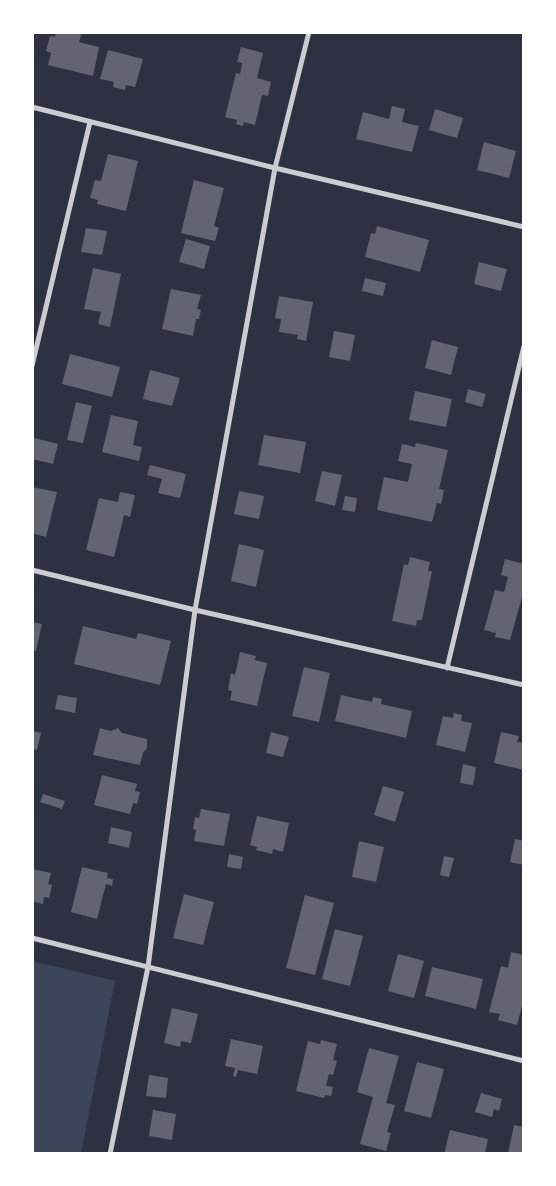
<svg xmlns="http://www.w3.org/2000/svg" width="556" height="1186" font-family="Commissioner,sans-serif">
	<style>
		.green { fill: #3c4559 }
		.building { fill: #626471 }
		.lines { fill: none; stroke-linecap: round; stroke-linejoin: round }
		.minor { stroke: #caccd0; stroke-width: 5 }
	</style>
	<rect width="100%" height="100%" fill="#2d3142"/>
	<path class="green" d="M 33,961 L 115,981 L 81,1153 L 33,1153 Z"/>
	<path class="building" d="M 56,32 L 82,32 L 79,42 L 99,47 L 93,76 L 48,65 L 51,53 L 46,51 L 50,36 L 55,37 Z
		M 241,47 L 263,53 L 257,78 L 271,82 L 268,96 L 262,95 L 255,125 L 244,122 L 243,126 L 236,124 L 237,120 L 225,117 L 236,73 L 240,74 L 242,63 L 237,62 Z
		M 108,50 L 143,59 L 135,87 L 126,85 L 125,90 L 113,87 L 114,82 L 100,79 Z
		M 392,106 L 405,109 L 402,122 L 419,126 L 412,152 L 356,139 L 363,112 L 389,119 Z
		M 435,109 L 463,118 L 457,138 L 429,130 Z
		M 484,142 L 516,151 L 509,178 L 477,170 Z
		M 108,154 L 138,161 L 126,211 L 97,204 L 98,200 L 90,198 L 95,180 L 101,181 Z
		M 194,180 L 224,188 L 214,226 L 219,228 L 215,241 L 181,233 Z
		M 377,226 L 429,240 L 420,272 L 365,257 L 371,233 L 375,234 Z
		M 86,228 L 107,231 L 102,255 L 81,252 Z
		M 186,239 L 210,246 L 204,269 L 179,262 Z
		M 479,262 L 507,269 L 501,291 L 474,284 Z
		M 93,268 L 121,274 L 110,327 L 98,324 L 101,312 L 84,309 Z
		M 365,278 L 386,283 L 383,296 L 362,291 Z
		M 171,289 L 201,295 L 197,309 L 201,310 L 199,319 L 196,319 L 193,336 L 162,329 Z
		M 279,296 L 313,302 L 306,341 L 297,339 L 298,335 L 279,332 L 281,319 L 275,318 Z
		M 334,331 L 355,335 L 350,361 L 329,357 Z
		M 432,340 L 458,347 L 451,375 L 425,368 Z
		M 70,354 L 120,367 L 112,397 L 62,384 Z
		M 150,370 L 180,378 L 172,406 L 143,399 Z
		M 468,389 L 486,394 L 482,407 L 465,402 Z
		M 415,391 L 452,399 L 446,427 L 409,420 Z
		M 76,402 L 92,406 L 83,443 L 67,440 Z
		M 111,415 L 138,421 L 133,445 L 142,447 L 139,461 L 102,452 Z
		M 264,435 L 306,442 L 300,473 L 258,465 Z
		M 34,438 L 58,444 L 53,464 L 32,459 Z
		M 416,443 L 448,450 L 439,489 L 444,490 L 441,504 L 437,503 L 432,522 L 377,510 L 384,477 L 408,482 L 412,464 L 398,461 L 402,444 L 415,447 Z
		M 150,465 L 186,474 L 180,498 L 158,493 L 162,479 L 147,475 Z
		M 322,471 L 342,475 L 335,506 L 315,501 Z
		M 32,487 L 57,492 L 46,537 L 32,533 Z
		M 239,491 L 264,496 L 259,519 L 234,514 Z
		M 120,492 L 135,495 L 130,517 L 124,515 L 114,557 L 86,550 L 99,498 L 118,502 Z
		M 345,496 L 357,498 L 355,512 L 342,510 Z
		M 239,544 L 264,550 L 256,587 L 231,581 Z
		M 410,557 L 430,562 L 428,571 L 432,571 L 422,620 L 417,620 L 416,626 L 392,621 L 404,564 L 408,565 Z
		M 505,559 L 524,564 L 524,590 L 510,640 L 495,637 L 496,633 L 484,630 L 495,590 L 504,592 L 508,577 L 501,575 Z
		M 32,622 L 42,624 L 36,651 L 32,651 Z
		M 83,626 L 136,639 L 138,633 L 171,641 L 160,685 L 74,664 Z
		M 240,652 L 256,656 L 255,660 L 267,663 L 257,706 L 230,700 L 232,691 L 228,690 L 231,673 L 235,675 Z
		M 304,667 L 330,673 L 319,722 L 292,716 Z
		M 58,695 L 77,698 L 75,713 L 55,709 Z
		M 341,695 L 372,702 L 373,697 L 382,699 L 381,704 L 412,711 L 406,738 L 335,721 Z
		M 454,713 L 462,715 L 461,721 L 472,723 L 465,752 L 436,745 L 443,716 L 453,718 Z
		M 100,728 L 111,731 L 118,728 L 122,733 L 147,739 L 147,748 L 143,753 L 140,765 L 93,755 Z
		M 32,731 L 41,733 L 37,750 L 32,749 Z
		M 271,732 L 289,737 L 283,757 L 266,753 Z
		M 501,732 L 519,736 L 517,742 L 524,743 L 524,770 L 494,763 Z
		M 463,764 L 476,767 L 473,785 L 460,783 Z
		M 102,775 L 137,784 L 135,791 L 140,792 L 137,804 L 133,803 L 130,814 L 94,805 Z
		M 383,786 L 404,792 L 395,822 L 374,815 Z
		M 43,794 L 65,801 L 62,809 L 40,802 Z
		M 201,809 L 230,814 L 224,846 L 194,841 L 196,830 L 193,829 L 195,817 L 199,818 Z
		M 257,816 L 289,823 L 283,852 L 273,849 L 272,854 L 256,850 L 257,847 L 250,845 Z
		M 111,827 L 132,832 L 129,848 L 108,843 Z
		M 515,839 L 524,841 L 524,865 L 510,862 Z
		M 359,841 L 384,847 L 376,882 L 352,877 Z
		M 229,854 L 243,857 L 241,869 L 227,867 Z
		M 444,856 L 454,858 L 449,877 L 440,875 Z
		M 82,867 L 108,873 L 107,878 L 113,879 L 112,886 L 106,884 L 97,919 L 71,912 Z
		M 32,869 L 51,873 L 48,884 L 52,885 L 49,898 L 44,897 L 43,904 L 32,901 Z
		M 184,894 L 214,902 L 203,945 L 173,938 Z
		M 305,895 L 334,903 L 315,975 L 286,968 Z
		M 335,929 L 363,936 L 350,986 L 322,979 Z
		M 511,952 L 524,955 L 524,998 L 517,1025 L 498,1020 L 500,1014 L 489,1012 L 501,966 L 508,968 Z
		M 398,954 L 424,961 L 414,998 L 388,991 Z
		M 432,967 L 483,979 L 476,1009 L 425,996 Z
		M 172,1008 L 198,1014 L 191,1043 L 181,1041 L 180,1047 L 164,1043 Z
		M 231,1039 L 263,1046 L 257,1074 L 238,1070 L 236,1077 L 233,1076 L 235,1068 L 225,1066 Z
		M 321,1040 L 337,1044 L 333,1060 L 337,1061 L 333,1075 L 329,1074 L 326,1086 L 333,1087 L 331,1096 L 325,1095 L 324,1098 L 296,1091 L 308,1041 L 320,1044 Z
		M 369,1048 L 399,1056 L 386,1103 L 395,1105 L 387,1132 L 391,1133 L 386,1151 L 360,1144 L 373,1097 L 357,1092 Z
		M 417,1062 L 444,1069 L 431,1118 L 404,1111 Z
		M 149,1075 L 168,1078 L 166,1098 L 146,1096 Z
		M 481,1093 L 502,1099 L 499,1111 L 494,1109 L 492,1117 L 475,1112 Z
		M 153,1110 L 176,1114 L 172,1140 L 149,1136 Z
		M 514,1125 L 524,1127 L 524,1154 L 508,1154 Z
		M 450,1130 L 488,1139 L 485,1154 L 444,1154 Z"/>
	<g class="lines">
		<path class="minor" d="M 32,107 L 275,168 L 524,227
			M 32,366 L 90,122
			M 32,570 L 195,610 L 524,685
			M 447,668 L 524,346
			M 32,938 L 524,1061
			M 110,1154 L 148,967 L 195,610 L 275,168 L 309,32"/>
	</g>
	<rect width="556" height="1186" fill="none" stroke="#ffffff" stroke-width="68"/>
</svg>
